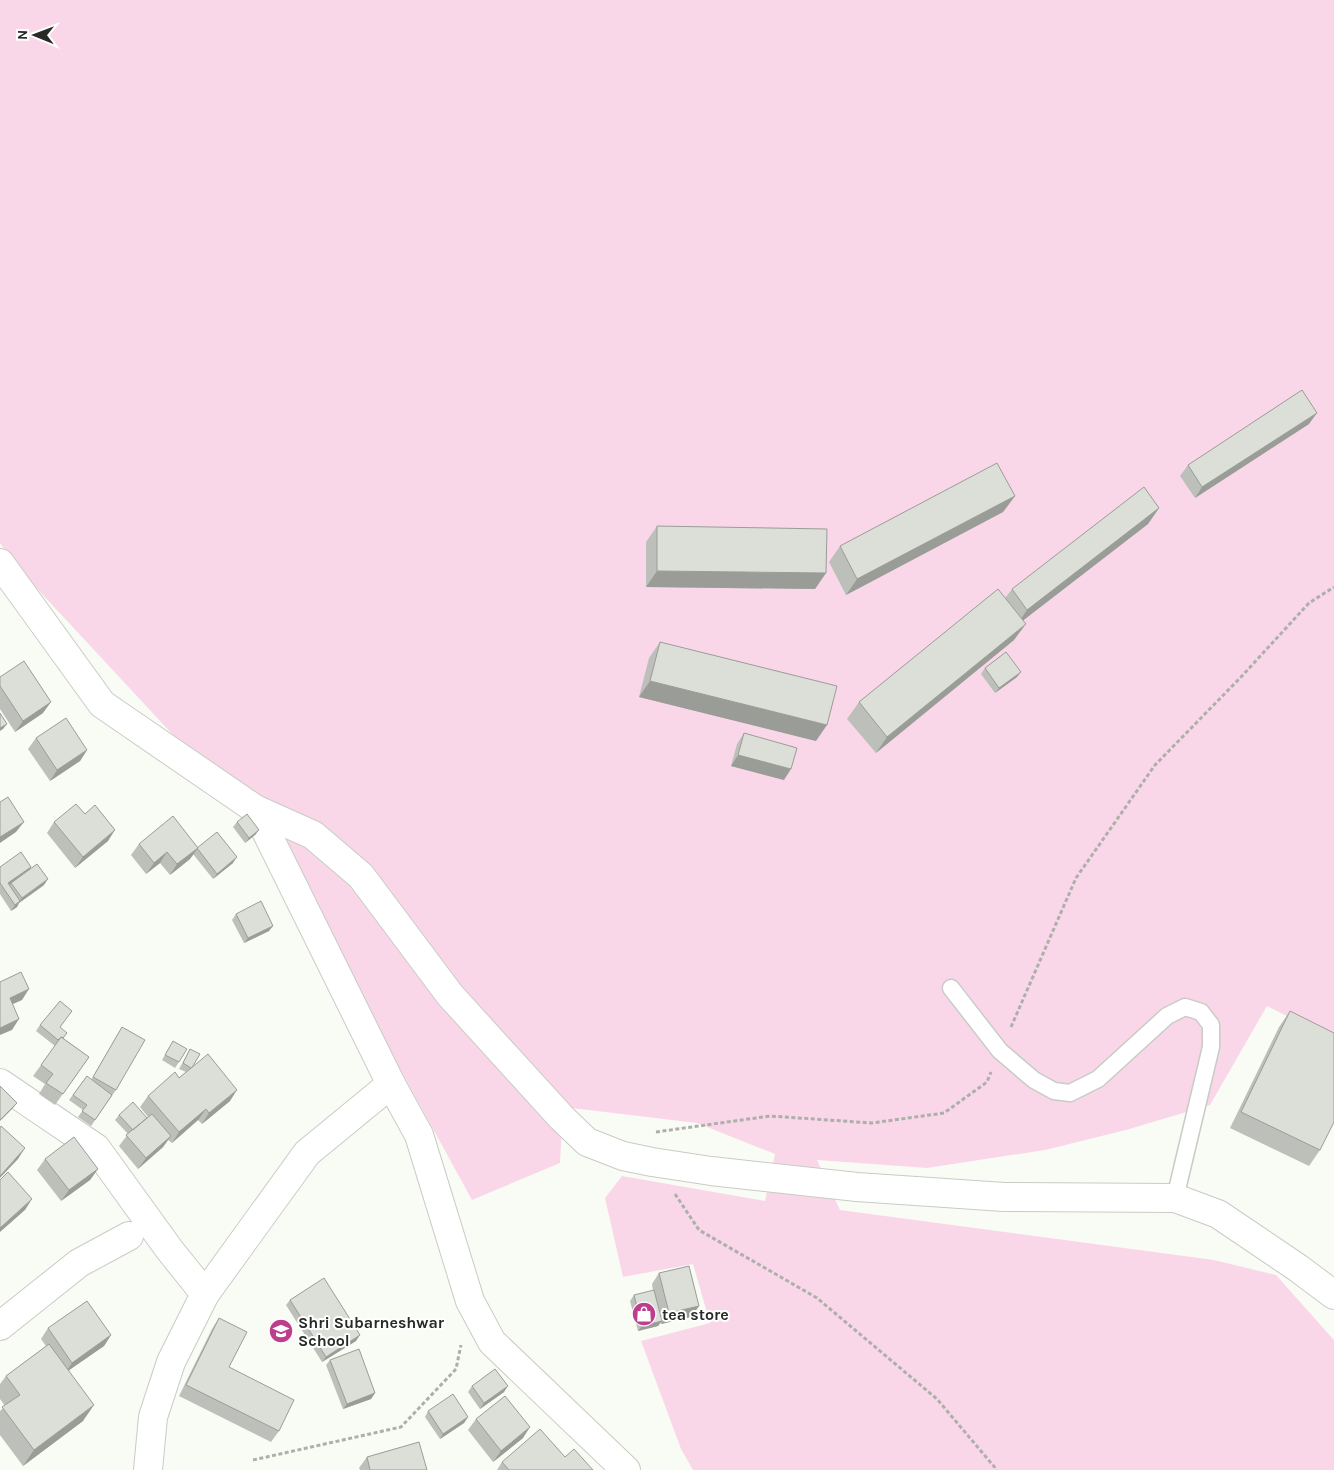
<svg xmlns="http://www.w3.org/2000/svg" width="1334" height="1470" font-family="Karla,sans-serif">
	<style>
		.green { fill: #fad7e8 }
		.lines { fill: none; stroke-linecap: round; stroke-linejoin: round }
		.service-casing { stroke: #c8ccc5; stroke-width: 19 }
		.minor-casing { stroke: #c8ccc5; stroke-width: 30 }
		.tertiary-casing { stroke: #c8ccc5; stroke-width: 30 }
		.path { stroke: #adb0aa; stroke-width: 3; stroke-dasharray: 4 2.5; stroke-linecap: butt }
		.service { stroke: #fff; stroke-width: 16 }
		.minor { stroke: #fff; stroke-width: 28 }
		.tertiary { stroke: #fff; stroke-width: 28 }
		.wall { fill: #bdc0ba }
		.shaded-wall { fill: #9a9c97 }
		.building { fill: #dcdfd8; stroke: #9a9c97 }
		.labels { text-anchor: middle; dominant-baseline: central; stroke-width: 4; stroke-linejoin: round; paint-order: stroke }
		.poi-label { font-size: 16px; font-weight: bold; fill: #282a27; stroke: #fff; text-anchor: start }
	</style>
	<rect width="100%" height="100%" fill="#f9fcf5"/>
	<path class="green" d="M 0,0 L 1334,0 L 1334,1040 L 1267,1006 L 1210,1105 L 1126,1130 L 1045,1150 L 927,1168 L 817,1160 L 840,1210 L 1214,1260 L 1276,1275 L 1334,1340 L 1334,1470 L 693,1470 L 681,1449 L 641,1341 L 710,1323 L 693,1264 L 623,1277 L 605,1198 L 622,1176 L 765,1201 L 775,1154 L 697,1123 L 563,1107 L 560,1163 L 472,1200 L 280,850 L 15,565 L 0,543 Z"/>
	<g class="lines">
		<g class="service-casing">
			<path id="service" d="M 951,988 L 1000,1051 L 1034,1080 L 1054,1091 L 1070,1093 L 1098,1079 L 1167,1016 L 1185,1007 L 1201,1012 L 1211,1025 L 1211,1047 L 1175,1198"/>
		</g>
		<g class="minor-casing">
			<path id="minor" d="M 255,809 L 313,835 L 361,876 L 450,995 L 561,1117 L 587,1142 L 623,1156 L 652,1162 L 711,1171 L 857,1187 L 1004,1197 L 1175,1198 L 1218,1214 L 1298,1268 L 1334,1295
				M 0,1083 L 96,1148 L 169,1249 L 205,1294
				M 391,1084 L 419,1135 L 470,1301 L 492,1342 L 626,1470
				M 0,1326 L 79,1263 L 129,1236"/>
		</g>
		<g class="tertiary-casing">
			<path id="tertiary" d="M 0,563 L 102,704 L 255,809 L 391,1084 L 307,1153 L 205,1294 L 171,1362 L 153,1417 L 148,1470"/>
		</g>
		<path class="path" d="M 1011,1027 L 1076,878 L 1155,765 L 1241,677 L 1309,603 L 1334,587
			M 656,1132 L 770,1116 L 872,1123 L 944,1113 L 987,1082 L 991,1072
			M 675,1194 L 699,1230 L 817,1298 L 937,1399 L 997,1470
			M 253,1460 L 401,1427 L 456,1369 L 461,1345"/>
		<use href="#service" class="service"/>
		<use href="#minor" class="minor"/>
		<use href="#tertiary" class="tertiary"/>
	</g>
	<path class="wall" d="M 1309,424 L 1195,498 L 1180,476 L 1188,465 Z
		M 1015,496 L 1003,512 L 846,595 L 829,562 L 840,546 Z
		M 1159,508 L 1148,524 L 1023,620 L 1014,640 L 876,753 L 847,719 L 859,702 L 1005,598 L 1012,589 Z
		M 657,526 L 826,573 L 815,589 L 646,587 L 646,542 Z
		M 660,642 L 816,741 L 639,697 L 649,658 Z
		M 985,668 L 1017,677 L 995,693 L 981,674 Z
		M 0,677 L 43,713 L 15,732 L 0,709 Z
		M 744,733 L 784,780 L 731,766 L 737,744 Z
		M 36,738 L 87,750 L 80,761 L 50,781 L 28,749 Z
		M 54,822 L 108,841 L 75,868 L 47,833 Z
		M 237,822 L 259,830 L 255,835 L 245,843 L 233,827 Z
		M 139,844 L 198,848 L 233,863 L 213,879 L 193,854 L 190,859 L 170,875 L 160,863 L 146,874 L 131,855 Z
		M 0,867 L 31,867 L 29,870 L 44,885 L 19,903 L 17,907 L 11,911 L 0,894 Z
		M 236,914 L 269,931 L 244,943 L 232,920 Z
		M 1290,1011 L 1320,1150 L 1309,1166 L 1230,1128 L 1279,1027 Z
		M 40,1025 L 60,1027 L 63,1038 L 89,1057 L 55,1105 L 39,1094 L 45,1084 L 33,1076 L 55,1046 L 36,1031 Z
		M 122,1027 L 116,1090 L 91,1126 L 78,1117 L 83,1110 L 69,1100 L 87,1076 L 91,1080 Z
		M 173,1041 L 179,1062 L 175,1068 L 162,1060 Z
		M 190,1049 L 193,1066 L 230,1101 L 202,1124 L 198,1120 L 172,1143 L 168,1140 L 163,1147 L 138,1169 L 119,1146 L 128,1134 L 115,1120 L 119,1115 L 147,1118 L 148,1117 L 140,1107 L 148,1096 L 179,1078 L 186,1072 L 179,1069 Z
		M 45,1159 L 98,1169 L 90,1180 L 61,1201 L 37,1170 Z
		M 659,1273 L 699,1306 L 691,1317 L 661,1324 L 661,1322 L 658,1326 L 638,1331 L 630,1301 L 634,1295 L 653,1291 L 652,1284 Z
		M 290,1300 L 356,1341 L 322,1362 L 286,1305 Z
		M 219,1318 L 229,1367 L 279,1431 L 271,1442 L 179,1396 L 212,1329 Z
		M 48,1328 L 111,1335 L 104,1346 L 69,1370 L 83,1421 L 23,1466 L 0,1435 L 0,1411 L 5,1406 L 0,1399 L 0,1384 L 6,1376 L 46,1346 L 41,1339 Z
		M 330,1360 L 375,1393 L 371,1399 L 343,1409 L 326,1365 Z
		M 472,1386 L 504,1392 L 480,1409 L 468,1392 Z
		M 428,1411 L 468,1417 L 464,1423 L 440,1439 L 425,1417 Z
		M 476,1419 L 523,1438 L 493,1462 L 468,1430 Z
		M 367,1457 L 427,1470 L 360,1470 L 359,1468 Z
		M 565,1457 L 593,1470 L 497,1470 L 502,1462 Z"/>
	<path class="shaded-wall" d="M 1317,413 L 1309,424 L 1195,498 L 1202,487 Z
		M 1015,496 L 1003,512 L 846,595 L 857,579 Z
		M 1159,508 L 1148,524 L 1016,626 L 1027,610 Z
		M 657,571 L 826,573 L 815,589 L 646,587 Z
		M 1026,624 L 1014,640 L 876,753 L 887,737 Z
		M 1021,672 L 1017,677 L 995,693 L 999,688 Z
		M 650,681 L 827,725 L 816,741 L 639,697 Z
		M 51,702 L 43,713 L 15,732 L 23,721 Z
		M 7,724 L 3,729 L 0,731 L 0,728 Z
		M 87,750 L 80,761 L 50,781 L 57,770 Z
		M 738,755 L 791,769 L 784,780 L 731,766 Z
		M 24,822 L 16,832 L 0,843 L 0,837 Z
		M 115,830 L 108,841 L 75,868 L 83,857 Z
		M 259,830 L 255,835 L 245,843 L 249,838 Z
		M 198,848 L 190,859 L 170,875 L 177,864 Z
		M 167,852 L 160,863 L 146,874 L 154,863 Z
		M 237,857 L 233,863 L 213,879 L 217,874 Z
		M 31,867 L 27,873 L 11,883 L 10,885 L 8,883 Z
		M 48,879 L 44,885 L 19,903 L 17,907 L 11,911 L 15,905 L 19,902 L 22,898 Z
		M 273,926 L 269,931 L 244,943 L 248,938 Z
		M 29,989 L 22,1000 L 2,1009 L 10,998 Z
		M 19,1019 L 12,1030 L 0,1035 L 0,1028 Z
		M 237,1090 L 230,1101 L 202,1124 L 209,1113 Z
		M 17,1103 L 13,1108 L 0,1121 L 0,1120 Z
		M 206,1109 L 198,1120 L 172,1143 L 179,1132 Z
		M 171,1136 L 163,1147 L 138,1169 L 146,1158 Z
		M 25,1148 L 18,1159 L 0,1178 L 0,1176 Z
		M 98,1169 L 90,1180 L 61,1201 L 69,1190 Z
		M 32,1199 L 25,1210 L 0,1232 L 0,1228 Z
		M 699,1306 L 691,1317 L 661,1324 L 669,1313 Z
		M 662,1321 L 658,1326 L 638,1331 L 642,1326 Z
		M 111,1335 L 104,1346 L 65,1373 L 72,1363 Z
		M 360,1335 L 356,1341 L 322,1362 L 326,1357 Z
		M 508,1386 L 504,1392 L 480,1409 L 484,1403 Z
		M 375,1393 L 371,1399 L 343,1409 L 347,1404 Z
		M 94,1405 L 83,1421 L 23,1466 L 34,1450 Z
		M 468,1417 L 464,1423 L 440,1439 L 443,1434 Z
		M 530,1427 L 523,1438 L 493,1462 L 501,1451 Z"/>
	<path class="building" d="M 1302,390 L 1317,413 L 1202,487 L 1188,465 Z
		M 997,463 L 1015,496 L 857,579 L 840,546 Z
		M 1144,487 L 1159,508 L 1027,610 L 1012,589 Z
		M 657,526 L 827,529 L 826,573 L 657,571 Z
		M 998,589 L 1026,624 L 887,737 L 859,702 Z
		M 660,642 L 837,686 L 827,725 L 650,681 Z
		M 1006,652 L 1021,672 L 999,688 L 985,668 Z
		M 24,661 L 51,702 L 23,721 L 0,686 L 0,677 Z
		M 0,713 L 7,724 L 0,728 Z
		M 66,718 L 87,750 L 57,770 L 36,738 Z
		M 744,733 L 797,748 L 791,769 L 738,755 Z
		M 8,797 L 24,822 L 0,837 L 0,802 Z
		M 76,804 L 85,814 L 95,805 L 115,830 L 83,857 L 54,822 Z
		M 247,814 L 259,830 L 249,838 L 237,822 Z
		M 173,816 L 198,848 L 177,864 L 167,852 L 154,863 L 139,844 Z
		M 217,832 L 237,857 L 217,874 L 197,848 Z
		M 21,852 L 31,867 L 8,883 L 20,901 L 15,905 L 0,883 L 0,867 Z
		M 37,864 L 48,879 L 22,898 L 11,883 Z
		M 261,901 L 273,926 L 248,938 L 236,914 Z
		M 21,972 L 29,989 L 10,998 L 19,1019 L 0,1028 L 0,982 Z
		M 60,1001 L 72,1011 L 60,1027 L 67,1033 L 63,1038 L 61,1037 L 58,1040 L 40,1025 Z
		M 1290,1011 L 1334,1033 L 1334,1122 L 1320,1150 L 1241,1112 Z
		M 122,1027 L 145,1040 L 116,1090 L 93,1077 Z
		M 61,1037 L 89,1057 L 63,1094 L 46,1083 L 53,1074 L 41,1065 Z
		M 173,1041 L 187,1049 L 179,1062 L 165,1055 Z
		M 190,1049 L 200,1054 L 193,1066 L 191,1068 L 183,1063 Z
		M 208,1054 L 237,1090 L 209,1113 L 206,1109 L 179,1132 L 148,1096 L 175,1072 L 179,1078 Z
		M 87,1076 L 112,1095 L 95,1120 L 82,1111 L 87,1105 L 73,1095 Z
		M 0,1086 L 17,1103 L 0,1120 Z
		M 133,1102 L 147,1118 L 133,1130 L 119,1115 Z
		M 152,1114 L 171,1136 L 146,1158 L 126,1135 Z
		M 1,1126 L 25,1148 L 0,1176 L 0,1128 Z
		M 74,1137 L 98,1169 L 69,1190 L 45,1159 Z
		M 8,1172 L 32,1199 L 0,1228 L 0,1180 Z
		M 689,1266 L 699,1306 L 669,1313 L 659,1273 Z
		M 324,1278 L 360,1335 L 326,1357 L 290,1300 Z
		M 654,1290 L 662,1321 L 642,1326 L 634,1295 Z
		M 87,1301 L 111,1335 L 72,1363 L 48,1328 Z
		M 219,1318 L 247,1332 L 229,1367 L 294,1400 L 279,1431 L 186,1385 Z
		M 49,1344 L 94,1405 L 34,1450 L 2,1407 L 20,1395 L 6,1376 Z
		M 359,1349 L 375,1393 L 347,1404 L 330,1360 Z
		M 495,1369 L 508,1386 L 484,1403 L 472,1386 Z
		M 453,1394 L 468,1417 L 443,1434 L 428,1411 Z
		M 505,1396 L 530,1427 L 501,1451 L 476,1419 Z
		M 540,1429 L 565,1457 L 574,1449 L 593,1470 L 509,1470 L 502,1462 Z
		M 419,1442 L 427,1470 L 370,1470 L 367,1457 Z"/>
	<defs>
		<g id="shop-disc" transform="scale(1.25)"><circle r="9.5" fill="#bc3e8d" stroke="#fff"/><path d="M-5-2.5h2.3a2.7 3.5 0 0 1 5.4 0H5L5.5 6h-11ZM-1.5-2.5h3a1.5 2.3 0 0 0-3 0Z" fill="#fff"/></g>
		<g id="school-disc" transform="scale(1.25)"><circle r="9.5" fill="#bc3e8d" stroke="#fff"/><path d="M0-5L7-2L0 1L-7-2ZM-4 1L0 2.5L4 1V4Q0 6-4 4Z" fill="#fff"/></g>
	</defs>
	<g fill-rule="evenodd">
		<use href="#shop-disc" x="644" y="1314"/>
		<use href="#school-disc" x="281" y="1331"/>
	</g>
	<g class="labels">
		<g class="poi-label">
			<text x="662" y="1314">tea store</text>
			<text x="298" y="1322">Shri Subarneshwar<tspan x="298" dy="18">School</tspan></text>
		</g>
	</g>
	<g transform="translate(35 35) rotate(271)" stroke="#ffffff" stroke-width="4" paint-order="stroke">
	<path d="M0-4L9 19L0 12L-9 19Z" fill="#282a27"/>
	<text y="-8" font-size="14" font-weight="bold" text-anchor="middle" fill="#282a27">N</text>
	</g>
</svg>
